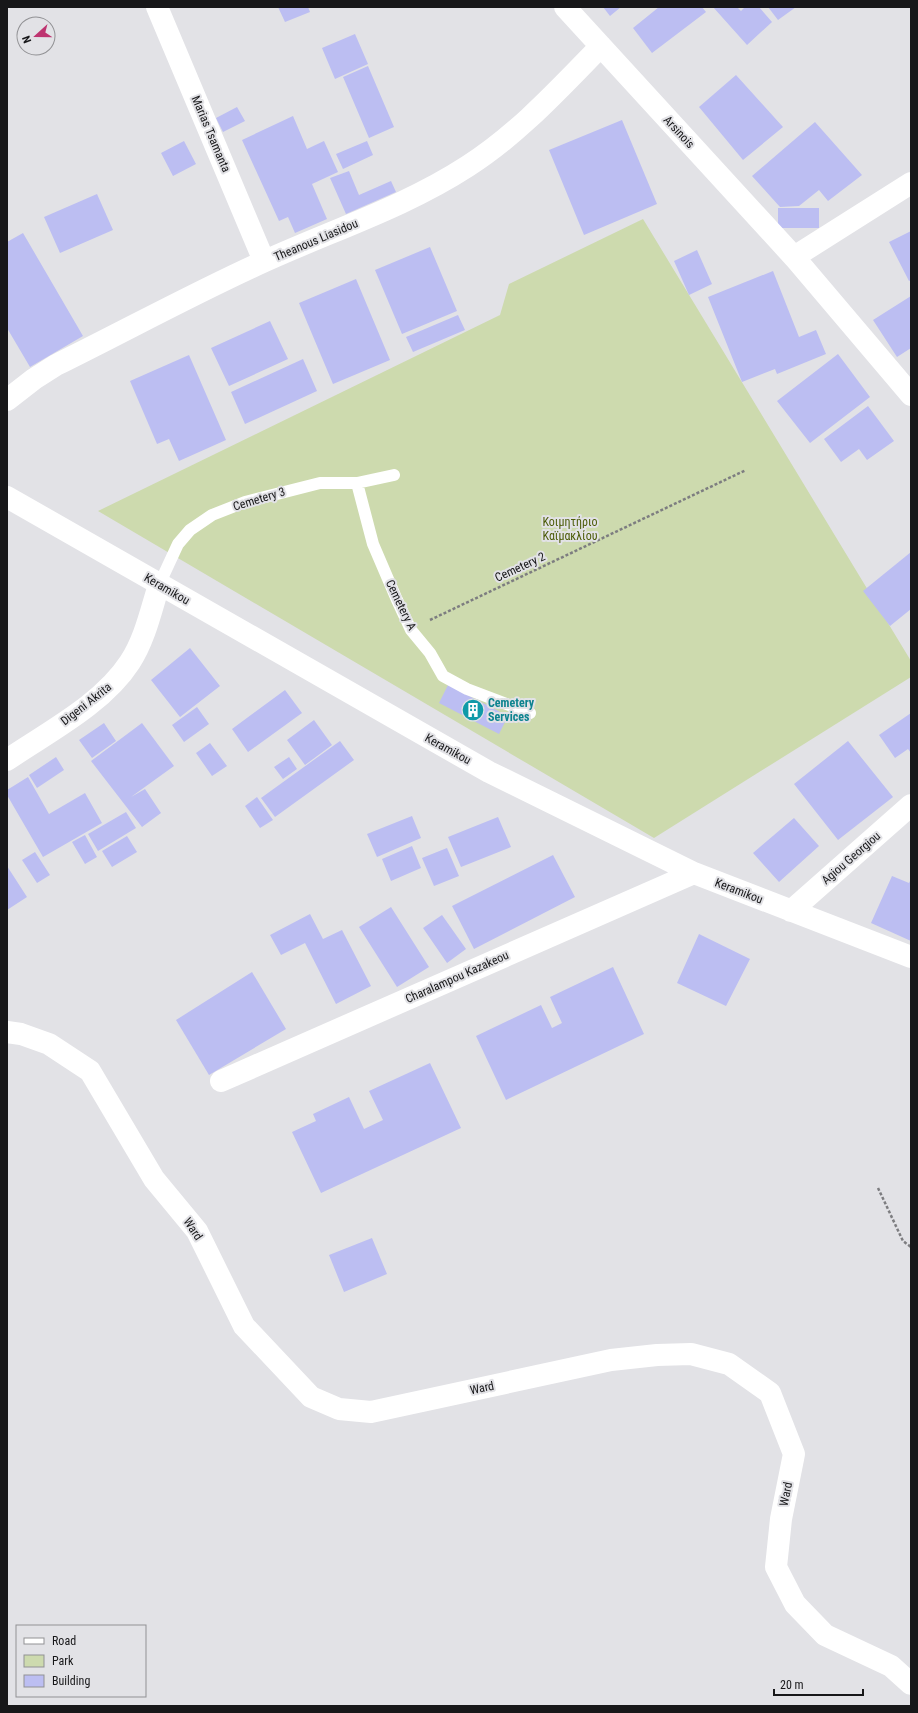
<svg xmlns="http://www.w3.org/2000/svg" width="918" height="1713" font-family="'Roboto Condensed',sans-serif">
	<style>
		.green { fill: #cddaae }
		.building { fill: #bcbef2 }
		.lines { fill: none; stroke-linecap: round; stroke-linejoin: round }
		.path { stroke: #7d7d80; stroke-width: 2.5; stroke-dasharray: 3 2; stroke-linecap: butt }
		.service { stroke: #fff; stroke-width: 12 }
		.minor { stroke: #fff; stroke-width: 22 }
		.labels { text-anchor: middle; dominant-baseline: central; stroke-width: 4; stroke-linejoin: round; paint-order: stroke }
		.street-label { font-size: 12px; fill: #171719; stroke: #e2e2e6 }
		.park-label { font-size: 12px; fill: #4c5c08; stroke: #e2e2e6 }
		.culture-label { font-size: 12px; font-weight: bold; fill: #0d838f; stroke: #e2e2e6; text-anchor: start }
	</style>
	<rect width="100%" height="100%" fill="#e2e2e6"/>
	<path class="green" d="M 643,219 L 911,661 L 911,677 L 654,838 L 98,511 L 500,315 L 509,284 Z"/>
	<path class="building" d="M 278,7 L 308,7 L 310,12 L 285,22 Z
		M 603,7 L 621,7 L 610,16 Z
		M 659,7 L 702,7 L 706,12 L 652,53 L 633,28 Z
		M 713,7 L 737,7 L 741,11 L 745,7 L 759,7 L 772,22 L 747,45 Z
		M 768,7 L 796,7 L 778,20 Z
		M 355,34 L 368,64 L 335,79 L 322,48 Z
		M 368,66 L 394,127 L 369,138 L 343,77 Z
		M 736,75 L 783,127 L 743,160 L 699,107 Z
		M 237,107 L 245,121 L 223,132 L 216,118 Z
		M 293,116 L 307,149 L 324,141 L 338,172 L 312,184 L 327,219 L 295,233 L 288,217 L 279,221 L 242,140 Z
		M 622,120 L 657,204 L 584,235 L 549,150 Z
		M 815,122 L 862,175 L 828,201 L 819,190 L 799,206 L 780,207 L 752,176 Z
		M 184,141 L 196,164 L 173,176 L 161,153 Z
		M 367,141 L 373,155 L 343,169 L 336,154 Z
		M 349,171 L 359,195 L 391,181 L 396,192 L 346,214 L 330,178 Z
		M 97,194 L 113,230 L 60,253 L 44,217 Z
		M 778,208 L 819,208 L 819,228 L 778,228 Z
		M 911,231 L 911,280 L 909,281 L 889,242 Z
		M 23,233 L 83,336 L 30,367 L 7,328 L 7,242 Z
		M 430,247 L 457,311 L 402,334 L 375,270 Z
		M 697,250 L 712,284 L 689,295 L 674,261 Z
		M 773,271 L 799,337 L 816,330 L 826,354 L 777,374 L 775,369 L 742,382 L 708,297 Z
		M 356,279 L 390,360 L 333,384 L 299,303 Z
		M 911,296 L 911,348 L 897,357 L 873,320 Z
		M 458,315 L 465,330 L 413,352 L 406,337 Z
		M 270,321 L 288,359 L 229,386 L 211,348 Z
		M 838,354 L 870,397 L 810,443 L 777,401 Z
		M 189,355 L 226,440 L 179,461 L 169,439 L 157,444 L 130,381 Z
		M 303,359 L 317,391 L 245,424 L 231,392 Z
		M 868,406 L 894,441 L 867,460 L 859,449 L 841,462 L 824,439 Z
		M 911,552 L 911,609 L 890,626 L 863,591 Z
		M 190,648 L 220,686 L 180,717 L 151,680 Z
		M 448,685 L 508,716 L 499,734 L 439,703 Z
		M 285,690 L 302,713 L 248,752 L 232,729 Z
		M 197,707 L 209,724 L 184,742 L 172,725 Z
		M 911,713 L 911,753 L 908,749 L 895,758 L 879,735 Z
		M 314,720 L 332,745 L 305,765 L 287,740 Z
		M 104,723 L 116,741 L 92,758 L 79,740 Z
		M 142,723 L 174,766 L 131,797 L 145,789 L 161,813 L 142,827 L 91,761 Z
		M 340,741 L 354,760 L 275,817 L 261,798 Z
		M 848,741 L 893,797 L 838,840 L 794,784 Z
		M 210,743 L 227,766 L 212,776 L 196,753 Z
		M 56,757 L 64,770 L 37,788 L 29,775 Z
		M 289,757 L 297,769 L 283,779 L 274,767 Z
		M 28,777 L 49,814 L 85,793 L 102,823 L 43,857 L 7,795 L 7,790 Z
		M 257,797 L 273,820 L 260,828 L 245,806 Z
		M 126,812 L 136,828 L 98,851 L 88,834 Z
		M 412,816 L 421,838 L 377,857 L 367,834 Z
		M 498,817 L 511,847 L 461,867 L 448,837 Z
		M 794,818 L 819,846 L 779,882 L 753,853 Z
		M 85,835 L 97,857 L 85,864 L 72,842 Z
		M 127,836 L 137,852 L 112,867 L 102,851 Z
		M 412,846 L 421,868 L 391,881 L 382,859 Z
		M 447,848 L 459,876 L 434,886 L 422,858 Z
		M 35,852 L 50,875 L 37,883 L 22,860 Z
		M 553,855 L 575,897 L 474,949 L 452,906 Z
		M 7,866 L 27,897 L 7,910 Z
		M 892,876 L 909,883 L 911,879 L 911,941 L 871,923 Z
		M 391,907 L 429,967 L 397,987 L 359,927 Z
		M 310,914 L 323,939 L 342,930 L 371,986 L 336,1004 L 305,943 L 281,955 L 270,935 Z
		M 442,915 L 466,949 L 447,963 L 423,928 Z
		M 699,934 L 750,959 L 726,1006 L 677,983 Z
		M 613,967 L 644,1034 L 506,1100 L 476,1036 L 541,1005 L 552,1028 L 562,1023 L 550,997 Z
		M 252,972 L 286,1029 L 209,1075 L 176,1020 Z
		M 430,1063 L 461,1128 L 321,1193 L 292,1132 L 316,1121 L 313,1114 L 349,1097 L 364,1129 L 383,1120 L 369,1091 Z
		M 372,1238 L 387,1274 L 344,1292 L 329,1255 Z"/>
	<g class="lines">
		<path class="path" d="M 430,620 L 746,470
			M 878,1188 L 903,1241 L 911,1247"/>
		<path class="service" d="M 357,483 L 373,544 L 397,600 L 411,630 L 430,653 L 443,676 L 467,689 L 530,713
			M 159,585 L 178,544 L 190,530 L 212,515 L 245,502 L 320,483 L 357,483 L 394,475"/>
		<path class="minor" d="M 157,7 L 264,261
			M 565,7 L 794,257 L 911,395
			M 794,257 L 911,183
			M 7,400 L 34,379 L 56,365 C 125,331 194,293 265,261 C 333,230 405,207 468,166 C 518,134 559,89 601,46
			M 7,497 L 489,772 L 694,873 L 911,957
			M 7,760 C 48,732 103,704 130,662 C 145,639 151,610 159,585
			M 791,911 L 911,805
			M 7,1032 L 21,1034 L 49,1044 L 90,1071 L 154,1179 L 197,1231 L 244,1326 L 311,1397 L 339,1409 L 371,1412 L 611,1360 L 657,1355 L 691,1354 L 729,1364 L 770,1393 L 794,1454 L 781,1519 L 776,1567 L 795,1604 L 825,1635 L 891,1666 L 911,1684
			M 221,1081 L 694,873"/>
	</g>
	<defs>
		<g id="building-disc" transform="scale(1.15)"><circle r="9.5" fill="#0f9aa8" stroke="#e2e2e6"/><path d="M-4-6H4V6H1V3H-1V6H-4ZM-2.5-4.3h1.7v1.8h-1.7ZM.8-4.3h1.7v1.8H.8ZM-2.5-1h1.7V.8h-1.7ZM.8-1h1.7V.8H.8Z" fill="#fff"/></g>
	</defs>
	<g fill-rule="evenodd">
		<use href="#building-disc" x="473" y="710"/>
	</g>
	<g class="labels">
		<g class="street-label">
			<text transform="translate(679 132) rotate(47)">Arsinois</text>
			<text transform="translate(211 134) rotate(67)">Marias Tsamanta</text>
			<text transform="translate(316 240) rotate(-23)">Theanous Liasidou</text>
			<text transform="translate(259 499) rotate(-17)">Cemetery 3</text>
			<text transform="translate(520 567) rotate(-25)">Cemetery 2</text>
			<text transform="translate(167 589) rotate(30)">Keramikou</text>
			<text transform="translate(401 605) rotate(64)">Cemetery A</text>
			<text transform="translate(86 704) rotate(-38)">Digeni Akrita</text>
			<text transform="translate(448 749) rotate(29)">Keramikou</text>
			<text transform="translate(851 858) rotate(-41)">Agiou Georgiou</text>
			<text transform="translate(739 891) rotate(21)">Keramikou</text>
			<text transform="translate(457 977) rotate(-24)">Charalampou Kazakeou</text>
			<text transform="translate(193 1229) rotate(56)">Ward</text>
			<text transform="translate(482 1388) rotate(-12)">Ward</text>
			<text transform="translate(786 1494) rotate(-79)">Ward</text>
		</g>
		<g class="park-label">
			<text x="570" y="522">Κοιμητήριο<tspan x="570" dy="14">Καϊμακλίου</tspan></text>
		</g>
		<g class="culture-label">
			<text x="488" y="703">Cemetery<tspan x="488" dy="14">Services</tspan></text>
		</g>
	</g>
	<rect width="918" height="1713" fill="none" stroke="#171719" stroke-width="16"/>
	<rect x="16" y="1625" width="130" height="72" fill="#e2e2e6" stroke="#919194"/>
	<rect x="24" y="1638" width="20" height="6" fill="#ffffff" stroke="#919194"/>
	<text x="52" y="1645" font-size="12" fill="#171719">Road</text>
	<rect x="24" y="1655" width="20" height="12" fill="#cddaae" stroke="#919194"/>
	<text x="52" y="1665" font-size="12" fill="#171719">Park</text>
	<rect x="24" y="1675" width="20" height="12" fill="#bcbef2" stroke="#919194"/>
	<text x="52" y="1685" font-size="12" fill="#171719">Building</text>
	<g transform="translate(36 36) rotate(249)"><circle r="19" fill="#e2e2e6" stroke="#919194"/>
	<path d="M0-3L7 15L0 10L-7 15Z" fill="#be3470"/>
	<text y="-6" font-size="11" font-weight="bold" text-anchor="middle" fill="#171719">N</text>
	</g>
	<path d="M774 1689v6h89v-6" fill="none" stroke="#171719" stroke-width="2"/>
	<text x="780" y="1689" font-size="12" fill="#171719" stroke="#e2e2e6" stroke-width="3" paint-order="stroke">20 m</text>
</svg>
